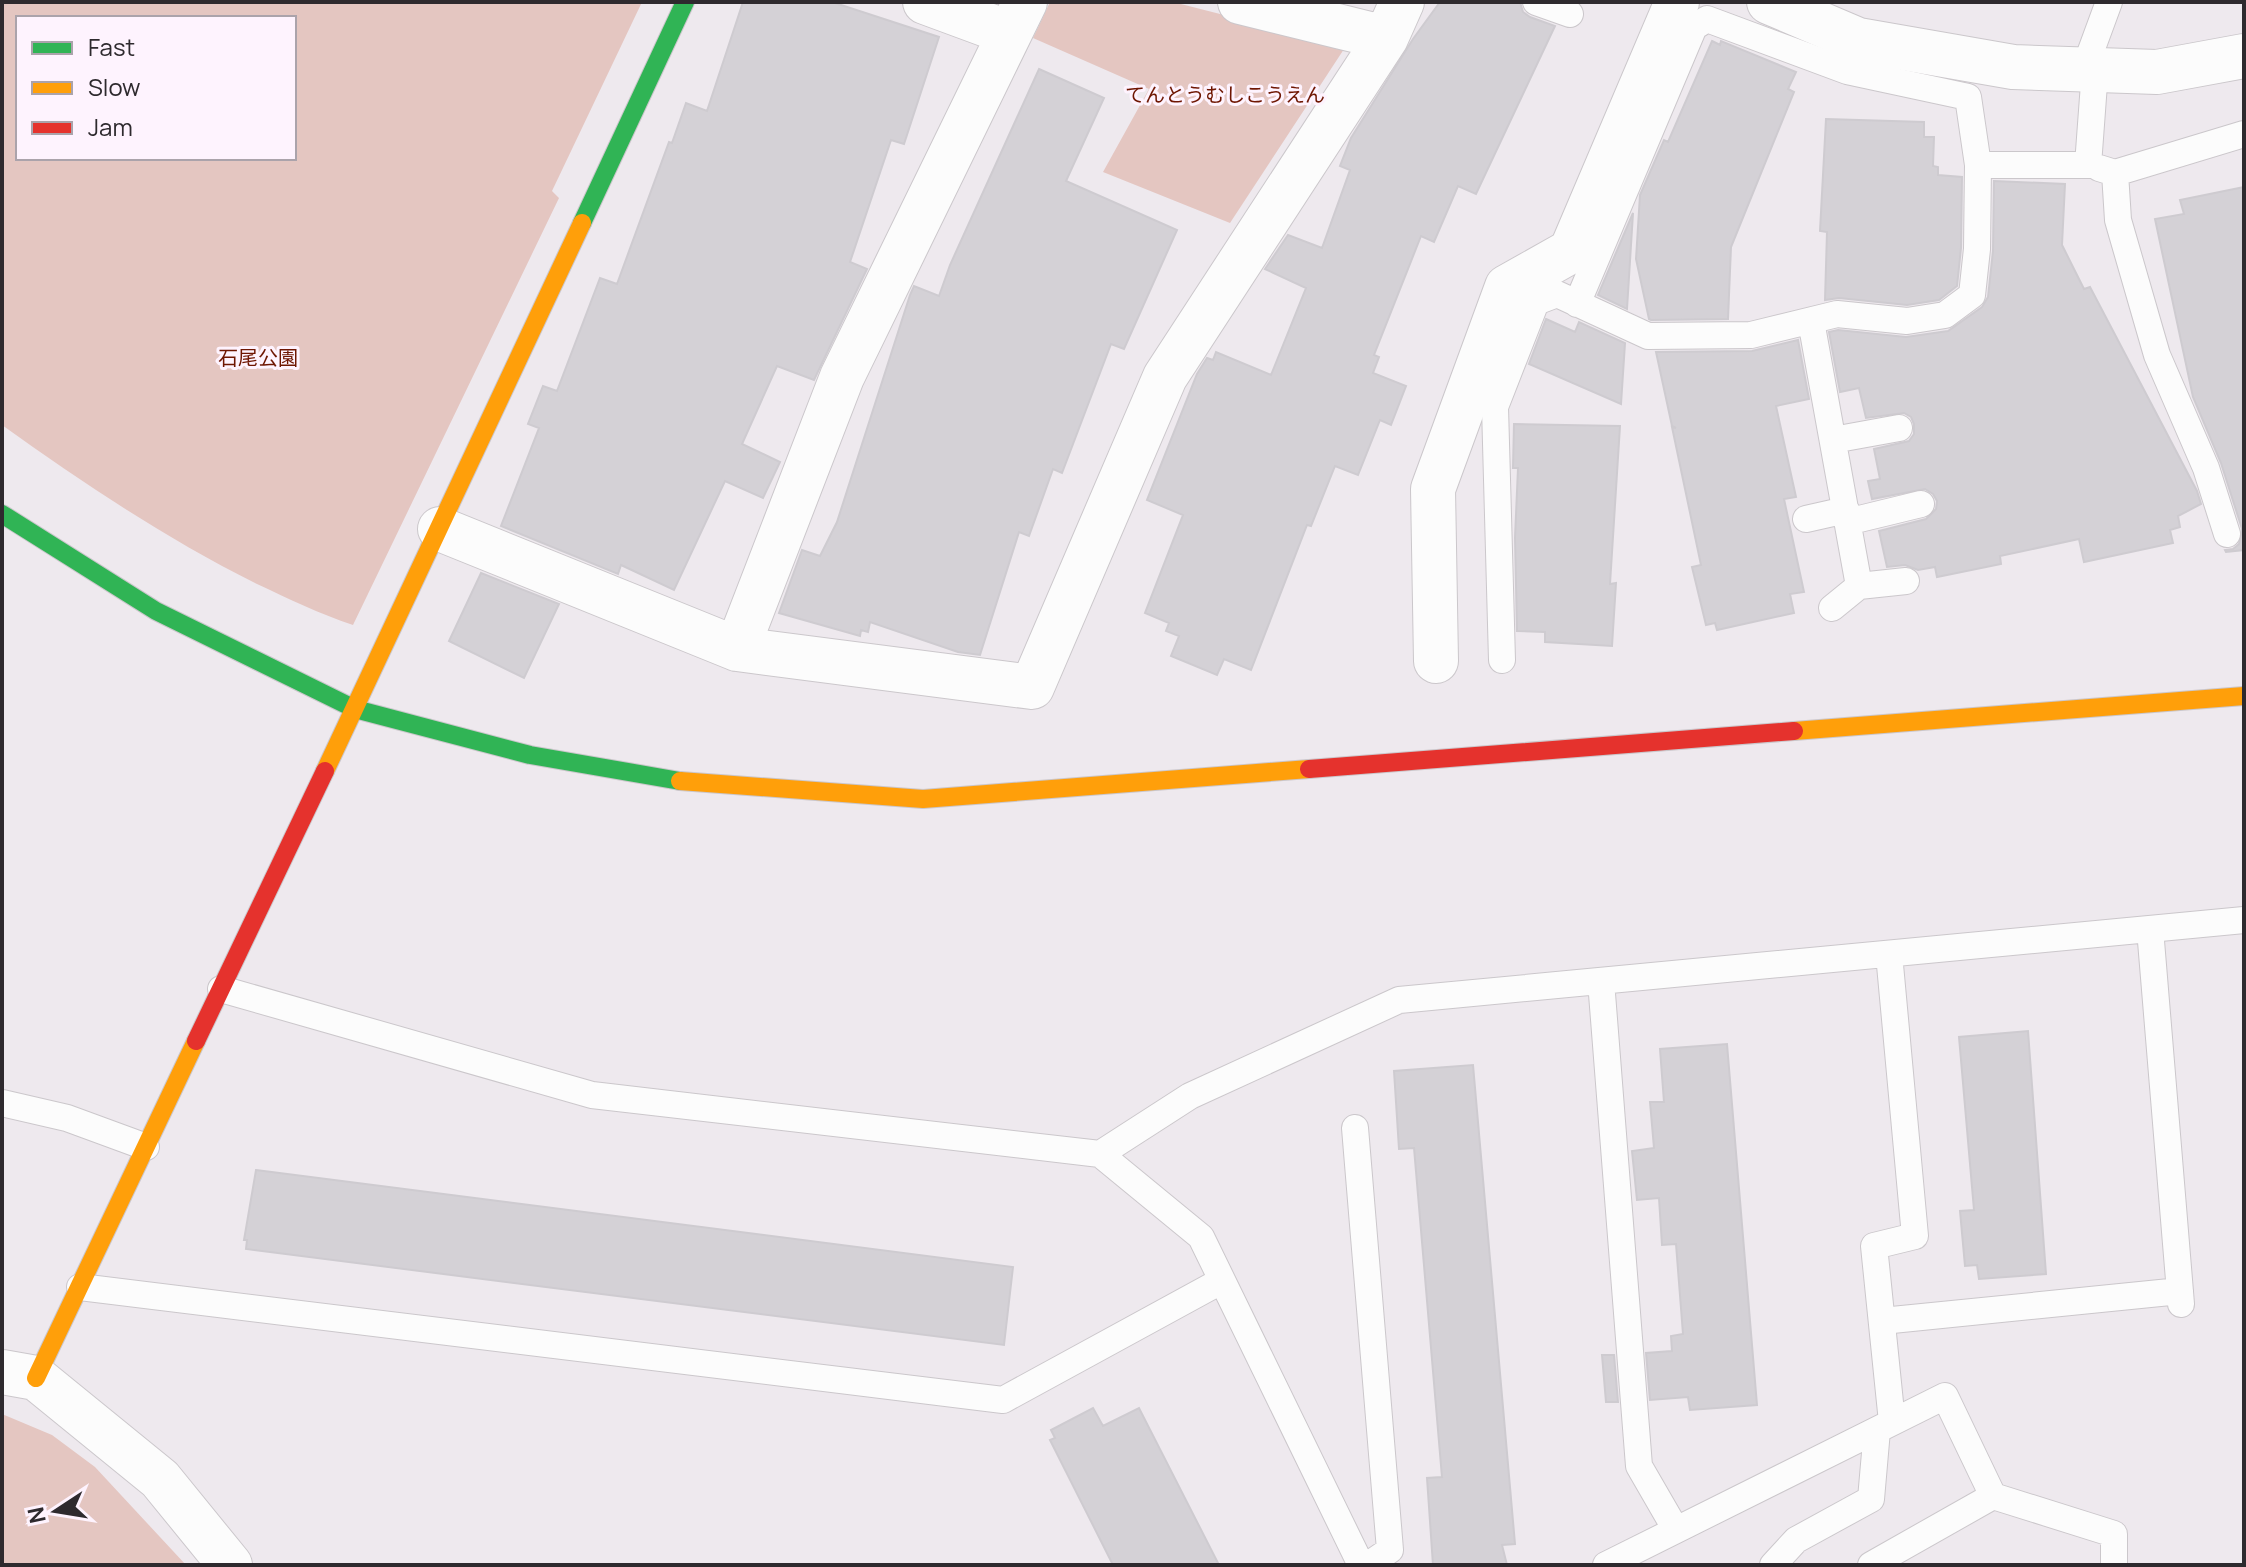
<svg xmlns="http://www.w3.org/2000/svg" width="2246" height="1567" font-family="Manrope,'Noto Sans JP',sans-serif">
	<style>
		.green { fill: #e4c6c1; fill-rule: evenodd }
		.building { fill: #d4d1d6; stroke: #cecbd0; stroke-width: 2 }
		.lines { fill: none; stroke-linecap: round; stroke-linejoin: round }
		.lane-casing { stroke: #cbc7cb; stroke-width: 28 }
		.street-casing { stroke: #cbc7cb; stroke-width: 46 }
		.fast-casing { stroke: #cbc7cb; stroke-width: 20 }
		.slow-casing { stroke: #cbc7cb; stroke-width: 20 }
		.jam-casing { stroke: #cbc7cb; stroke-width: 20 }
		.lane { stroke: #fcfcfc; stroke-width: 26 }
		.street { stroke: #fcfcfc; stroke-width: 44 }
		.fast { stroke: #30b455; stroke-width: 18 }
		.slow { stroke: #ff9f0a; stroke-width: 18 }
		.jam { stroke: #e5322d; stroke-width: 18 }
		.labels { text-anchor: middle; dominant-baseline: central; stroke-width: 6; stroke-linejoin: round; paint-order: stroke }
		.park-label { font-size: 20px; fill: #6e1602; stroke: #fef3fe }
	</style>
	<rect width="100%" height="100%" fill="#eee9ee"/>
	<path class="green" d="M 2,2 L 642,2 L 552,191 L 559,198 L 353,625 C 320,614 289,599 257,584 C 167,539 84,484 2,425 ZM 18,18 L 294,18 L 294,158 L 18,158 Z
		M 1050,2 L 1173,2 L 1346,46 L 1230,223 L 1103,172 L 1149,89 L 1033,38 Z
		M 2,1414 L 52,1435 L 95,1467 L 186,1565 L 2,1565 Z"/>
	<path class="building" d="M 743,2 L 832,2 L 939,37 L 904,144 L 891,140 L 850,262 L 867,269 L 814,380 L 777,366 L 742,444 L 780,462 L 763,498 L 725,481 L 674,590 L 621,565 L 618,574 L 501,526 L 539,428 L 528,424 L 543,386 L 557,391 L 600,278 L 617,284 L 669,142 L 672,143 L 686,103 L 707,111 Z
		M 1440,2 L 1520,2 L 1523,12 L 1530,17 L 1555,26 L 1476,194 L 1458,186 L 1434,242 L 1421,236 L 1374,355 L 1379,357 L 1373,373 L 1406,386 L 1391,425 L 1380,420 L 1358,475 L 1335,466 L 1311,526 L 1307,525 L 1251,670 L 1224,659 L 1217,675 L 1171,656 L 1179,636 L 1166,631 L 1169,623 L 1145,613 L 1183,515 L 1147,500 L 1197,374 L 1207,358 L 1213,360 L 1216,352 L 1271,375 L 1306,288 L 1265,269 L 1288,235 L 1322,248 L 1350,170 L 1340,166 L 1351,138 L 1413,39 Z
		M 1712,41 L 1720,45 L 1721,41 L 1796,72 L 1788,89 L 1794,92 L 1731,247 L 1728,319 L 1651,320 L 1649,319 L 1636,259 L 1640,195 L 1664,140 L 1668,142 Z
		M 1039,69 L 1104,98 L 1066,181 L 1177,230 L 1124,349 L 1111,344 L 1062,473 L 1053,469 L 1029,536 L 1019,532 L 980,655 L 958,652 L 870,622 L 868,632 L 861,630 L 860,636 L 779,613 L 802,550 L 820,556 L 837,522 L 910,295 L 914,286 L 939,296 L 950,265 Z
		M 1826,119 L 1924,122 L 1924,137 L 1934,137 L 1933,166 L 1938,167 L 1938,175 L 1962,177 L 1961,248 L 1957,286 L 1939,300 L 1907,305 L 1839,298 L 1825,300 L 1827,232 L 1820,231 Z
		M 1994,181 L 2065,184 L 2062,245 L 2084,289 L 2090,287 L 2197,491 L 2201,504 L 2178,516 L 2180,527 L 2170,530 L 2173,543 L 2084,562 L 2079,539 L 2000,556 L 2001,564 L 1937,577 L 1935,567 L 1918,570 L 1905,565 L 1887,567 L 1879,531 L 1926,519 L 1936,509 L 1937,501 L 1933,494 L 1925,489 L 1872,499 L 1868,481 L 1880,479 L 1874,449 L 1909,441 L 1914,434 L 1914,424 L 1911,417 L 1904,413 L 1866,418 L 1859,388 L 1840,392 L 1829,332 L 1838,330 L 1906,337 L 1948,331 L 1982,307 L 1988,297 L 1993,251 Z
		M 2244,187 L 2244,550 L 2226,552 L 2225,550 L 2233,549 L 2239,544 L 2242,529 L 2221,463 L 2193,397 L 2155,219 L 2184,214 L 2180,200 Z
		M 1633,213 L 1627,309 L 1598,295 Z
		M 1546,319 L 1575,332 L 1579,322 L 1625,343 L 1621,404 L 1529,364 Z
		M 1798,340 L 1809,399 L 1776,406 L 1796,497 L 1784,499 L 1804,592 L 1790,594 L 1794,613 L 1717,630 L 1715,623 L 1706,625 L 1692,567 L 1701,565 L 1672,427 L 1676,428 L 1672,426 L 1656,352 L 1752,351 Z
		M 1514,424 L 1620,426 L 1610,584 L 1616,583 L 1612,646 L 1545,642 L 1545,632 L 1517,631 L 1515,538 L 1518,468 L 1513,468 Z
		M 481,573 L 559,604 L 524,678 L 449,641 Z
		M 2028,1031 L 2046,1274 L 1979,1279 L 1977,1265 L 1965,1266 L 1960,1211 L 1974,1210 L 1959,1037 Z
		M 1727,1044 L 1757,1405 L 1690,1410 L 1688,1397 L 1650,1400 L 1646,1353 L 1672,1351 L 1671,1336 L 1683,1334 L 1676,1244 L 1662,1245 L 1659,1198 L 1637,1200 L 1632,1151 L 1654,1148 L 1650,1102 L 1664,1102 L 1660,1049 Z
		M 1473,1065 L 1515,1544 L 1502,1545 L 1507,1565 L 1433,1565 L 1427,1478 L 1442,1477 L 1414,1148 L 1399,1149 L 1394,1071 Z
		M 256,1170 L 1013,1267 L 1004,1345 L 246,1249 L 247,1240 L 244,1240 Z
		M 1602,1355 L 1614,1355 L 1618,1402 L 1606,1402 Z
		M 1093,1408 L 1103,1426 L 1139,1408 L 1219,1565 L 1113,1565 L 1050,1440 L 1055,1438 L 1051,1430 Z"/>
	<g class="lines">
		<g class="lane-casing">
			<path id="lane" d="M 1536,2 L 1570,14
				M 2084,70 L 2109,2
				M 1978,165 L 2088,165 L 2095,70
				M 2099,168 L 2115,173 L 2244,134
				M 2115,173 L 2118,220 L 2157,355 L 2206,468 L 2227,534
				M 1811,321 L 1859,586
				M 1833,440 L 1899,428
				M 1806,519 L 1846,510
				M 1847,522 L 1921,504
				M 1832,608 L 1859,586 L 1906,581
				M 1502,660 L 1495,407 L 1536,302 L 1557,294 L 1648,336 L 1751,335 L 1837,314 L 1907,321 L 1945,315 L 1972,295 L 1977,249 L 1978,165 L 1968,97 L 1847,71 L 1707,19 L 1694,27 L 1577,304
				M 2150,929 L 2181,1304
				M 1889,954 L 1915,1236 L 1874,1246 L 1892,1422
				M 1601,981 L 1639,1466 L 1676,1530
				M 221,989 L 592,1095 L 1100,1154 L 1201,1237 L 1361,1565
				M 2,1103 L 67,1118 L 146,1147
				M 1355,1128 L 1390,1550 L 1368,1565
				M 1100,1154 L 1190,1096 L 1399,1000 L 2244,920
				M 80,1287 L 1003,1400 L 1221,1281
				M 1882,1321 L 2180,1291
				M 1606,1565 L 1945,1396 L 1993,1496 L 2114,1534 L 2114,1565
				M 1773,1565 L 1796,1540 L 1871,1499 L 1877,1430
				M 1871,1565 L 1993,1496"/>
		</g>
		<g class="street-casing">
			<path id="street" d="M 925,2 L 1009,33
				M 1240,2 L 1386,38
				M 1769,2 L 1858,40 L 2013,67 L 2157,72 L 2244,56
				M 440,529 L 737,649 L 1032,687 L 1165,377 L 1386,38 L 1402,2
				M 737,649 L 842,377 L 1025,2
				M 1436,661 L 1433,489 L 1507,287 L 1571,251 L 1677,2
				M 2,1372 L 36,1378 L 160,1479 L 230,1565"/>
		</g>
		<g class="fast-casing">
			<path id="fast" d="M 582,223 L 685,2
				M 2,514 L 156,611 L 355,709 L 530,755 L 680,781"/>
		</g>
		<g class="slow-casing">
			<path id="slow" d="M 1794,731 L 2244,696
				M 325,771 L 582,223
				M 680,781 L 923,799 L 1309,769
				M 36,1378 L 196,1041"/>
		</g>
		<g class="jam-casing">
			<path id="jam" d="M 1309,769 L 1794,731
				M 196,1041 L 325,771"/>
		</g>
		<use href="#lane" class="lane"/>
		<use href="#street" class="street"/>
		<use href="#fast" class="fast"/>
		<use href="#slow" class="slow"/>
		<use href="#jam" class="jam"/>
	</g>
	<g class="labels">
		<g class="park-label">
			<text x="1225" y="94">てんとうむしこうえん</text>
			<text x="258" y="357">石尾公園</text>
		</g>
	</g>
	<rect width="2246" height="1567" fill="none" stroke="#2e2a2e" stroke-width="8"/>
	<rect x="16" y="16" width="280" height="144" fill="#fef3fe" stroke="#aba3ab" stroke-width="2"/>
	<rect x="32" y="42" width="40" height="12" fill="#30b455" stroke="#aba3ab" stroke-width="2"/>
	<text x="88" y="56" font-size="24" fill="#2e2a2e">Fast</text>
	<rect x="32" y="82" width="40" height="12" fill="#ff9f0a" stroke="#aba3ab" stroke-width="2"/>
	<text x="88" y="96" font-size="24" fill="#2e2a2e">Slow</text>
	<rect x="32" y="122" width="40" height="12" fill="#e5322d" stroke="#aba3ab" stroke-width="2"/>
	<text x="88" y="136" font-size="24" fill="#2e2a2e">Jam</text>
	<g transform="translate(56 1511) rotate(258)" stroke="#fef3fe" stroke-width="6" paint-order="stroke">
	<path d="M0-6L14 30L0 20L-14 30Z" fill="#2e2a2e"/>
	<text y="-12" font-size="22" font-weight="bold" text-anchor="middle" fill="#2e2a2e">N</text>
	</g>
</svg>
